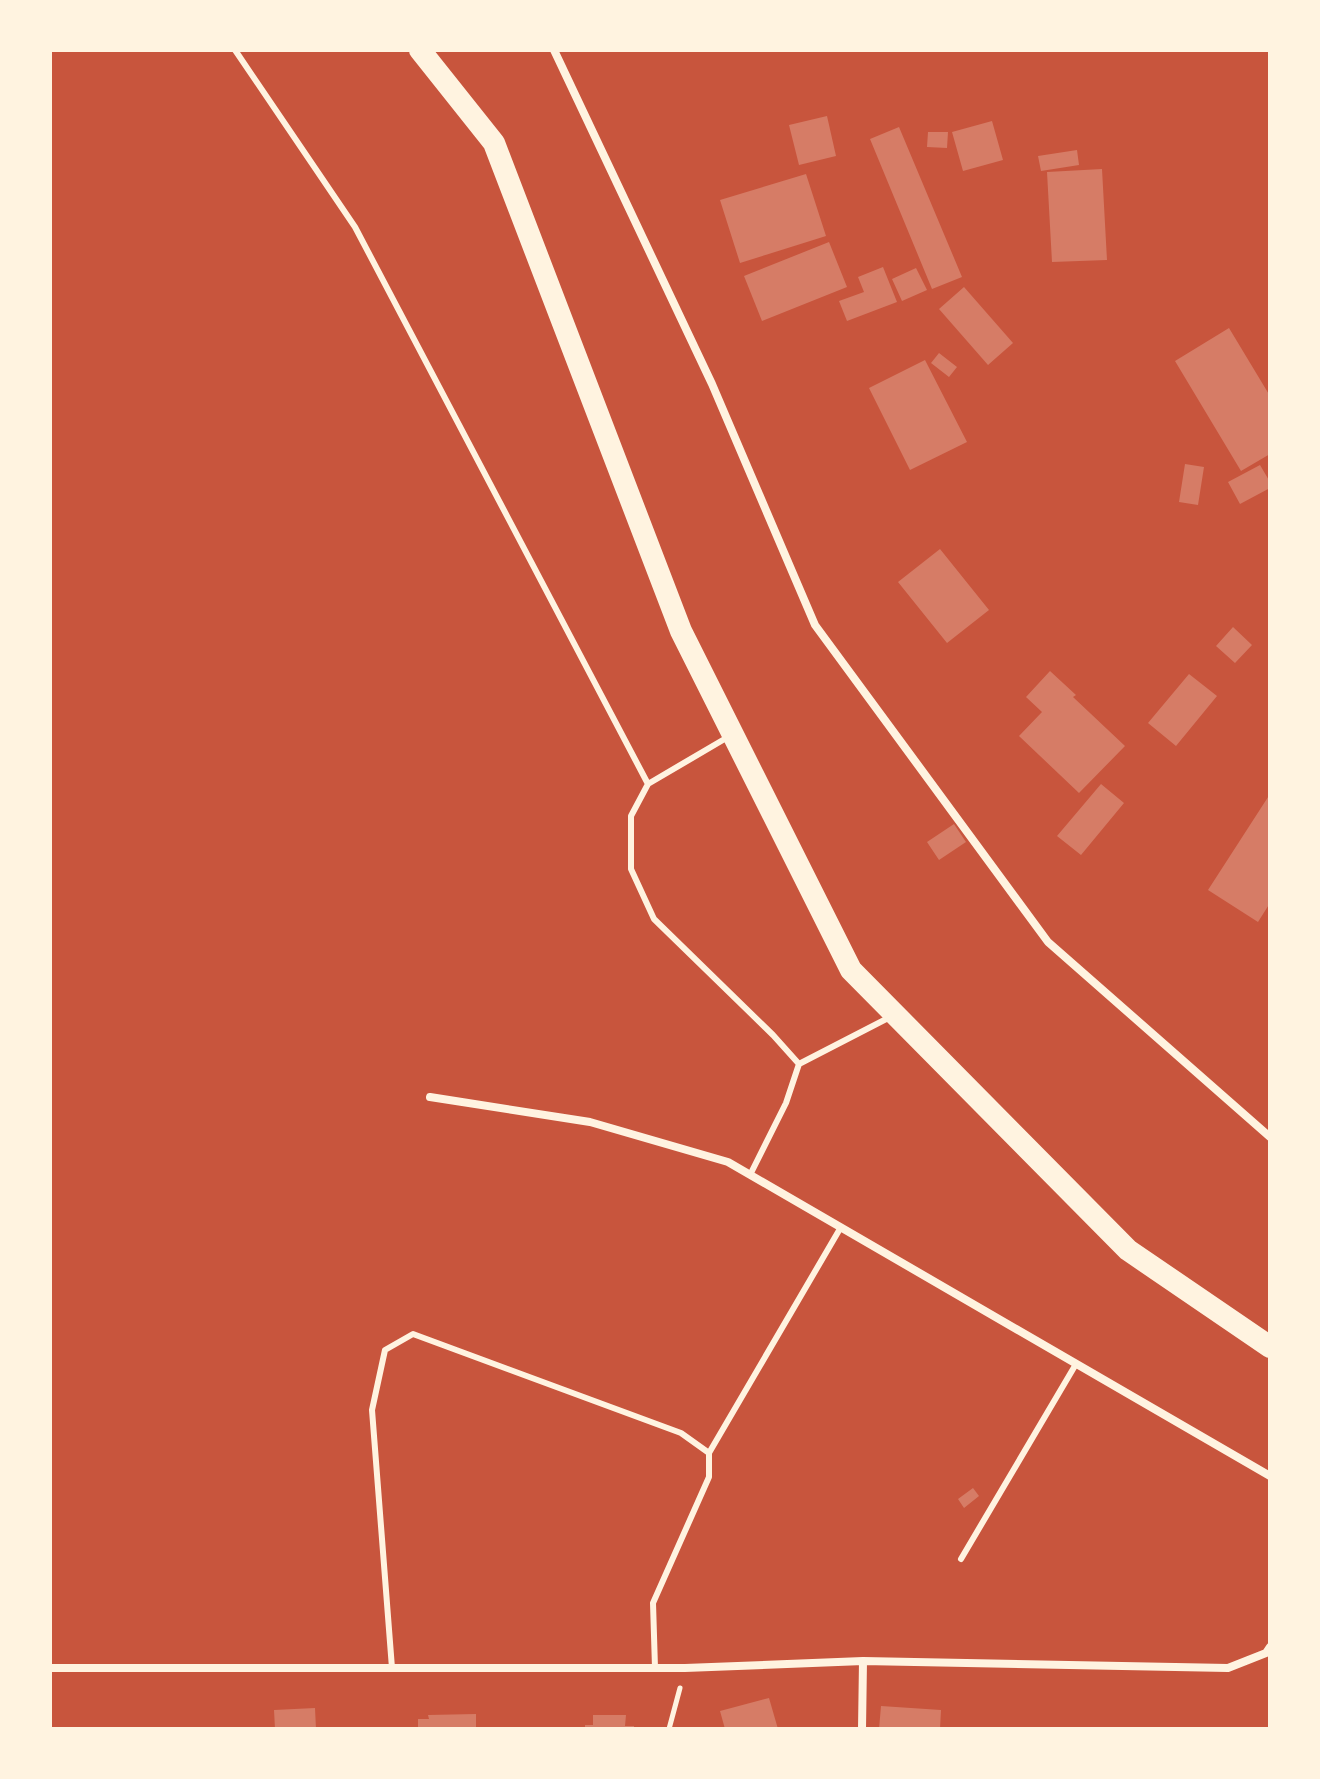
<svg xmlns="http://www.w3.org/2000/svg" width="1320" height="1779" font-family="Ubuntu,sans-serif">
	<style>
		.building { fill: #d67c66 }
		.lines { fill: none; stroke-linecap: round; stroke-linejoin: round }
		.path { stroke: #fff3e0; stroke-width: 5 }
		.service { stroke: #fff3e0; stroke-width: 6 }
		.minor { stroke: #fff3e0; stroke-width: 8 }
		.trunk { stroke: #fff3e0; stroke-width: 22 }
	</style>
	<rect width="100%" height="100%" fill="#c8553d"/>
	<path class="building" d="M 827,116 L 836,156 L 799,165 L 789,125 Z
		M 992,121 L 1003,160 L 963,171 L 952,132 Z
		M 899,127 L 962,277 L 932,289 L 870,139 Z
		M 928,132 L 948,132 L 947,148 L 927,147 Z
		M 1077,150 L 1079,165 L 1041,171 L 1038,156 Z
		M 1102,169 L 1107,260 L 1052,262 L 1047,172 Z
		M 806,174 L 826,236 L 740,263 L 720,200 Z
		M 829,242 L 847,287 L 762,321 L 744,276 Z
		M 883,267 L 897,302 L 847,321 L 839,301 L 864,292 L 858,277 Z
		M 916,268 L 927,290 L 902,301 L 892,279 Z
		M 964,287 L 1013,343 L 988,365 L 939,309 Z
		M 1229,328 L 1270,396 L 1270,454 L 1241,471 L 1175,361 Z
		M 939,353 L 957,367 L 949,377 L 931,363 Z
		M 925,360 L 967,442 L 910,470 L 869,388 Z
		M 1185,464 L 1204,467 L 1198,505 L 1179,502 Z
		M 1260,465 L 1270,482 L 1270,488 L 1240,504 L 1228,482 Z
		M 940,549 L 989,610 L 947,643 L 898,582 Z
		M 1233,627 L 1252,645 L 1235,663 L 1216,646 Z
		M 1050,671 L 1076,695 L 1073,697 L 1125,746 L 1079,793 L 1019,736 L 1042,712 L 1026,697 Z
		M 1189,674 L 1217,696 L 1176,746 L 1148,723 Z
		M 1101,784 L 1124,803 L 1081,855 L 1057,836 Z
		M 1270,794 L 1270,903 L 1258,922 L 1208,890 Z
		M 954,824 L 966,842 L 939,860 L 927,842 Z
		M 973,1488 L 979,1496 L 964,1508 L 958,1499 Z
		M 769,1698 L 778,1729 L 725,1729 L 720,1711 Z
		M 881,1706 L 941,1710 L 940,1729 L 879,1729 Z
		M 315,1708 L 316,1729 L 275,1729 L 274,1710 Z
		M 476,1714 L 476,1729 L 418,1729 L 418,1719 L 429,1719 L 428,1715 Z
		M 593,1715 L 626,1715 L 625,1726 L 634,1726 L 634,1729 L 585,1729 L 585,1725 L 593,1725 Z"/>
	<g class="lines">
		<path class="path" d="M 669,1729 L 680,1688"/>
		<path class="service" d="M 235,50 L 355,227 L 648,784
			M 728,737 L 648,784 L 631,816 L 631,869 L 654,919 L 773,1035 L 799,1064 L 786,1103 L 750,1175
			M 799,1064 L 892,1016
			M 709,1453 L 841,1227
			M 961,1559 L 1076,1364
			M 392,1668 L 372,1410 L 385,1350 L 413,1334 L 681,1433 L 709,1453 L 709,1477 L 653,1603 L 655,1668"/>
		<path class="minor" d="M 554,50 L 712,384 L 815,625 L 1048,942 L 1270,1137
			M 430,1097 L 590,1122 L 728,1162 L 1270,1476
			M 50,1668 L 685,1668 L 863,1661 L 1228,1668 L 1266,1653 L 1270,1647
			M 862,1729 L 863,1661"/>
		<path class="trunk" d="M 420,50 L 494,143 L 681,631 L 851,970 L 1128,1250 L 1270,1347"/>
	</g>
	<rect width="1320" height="1779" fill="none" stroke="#fff3e0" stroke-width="104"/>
</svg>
